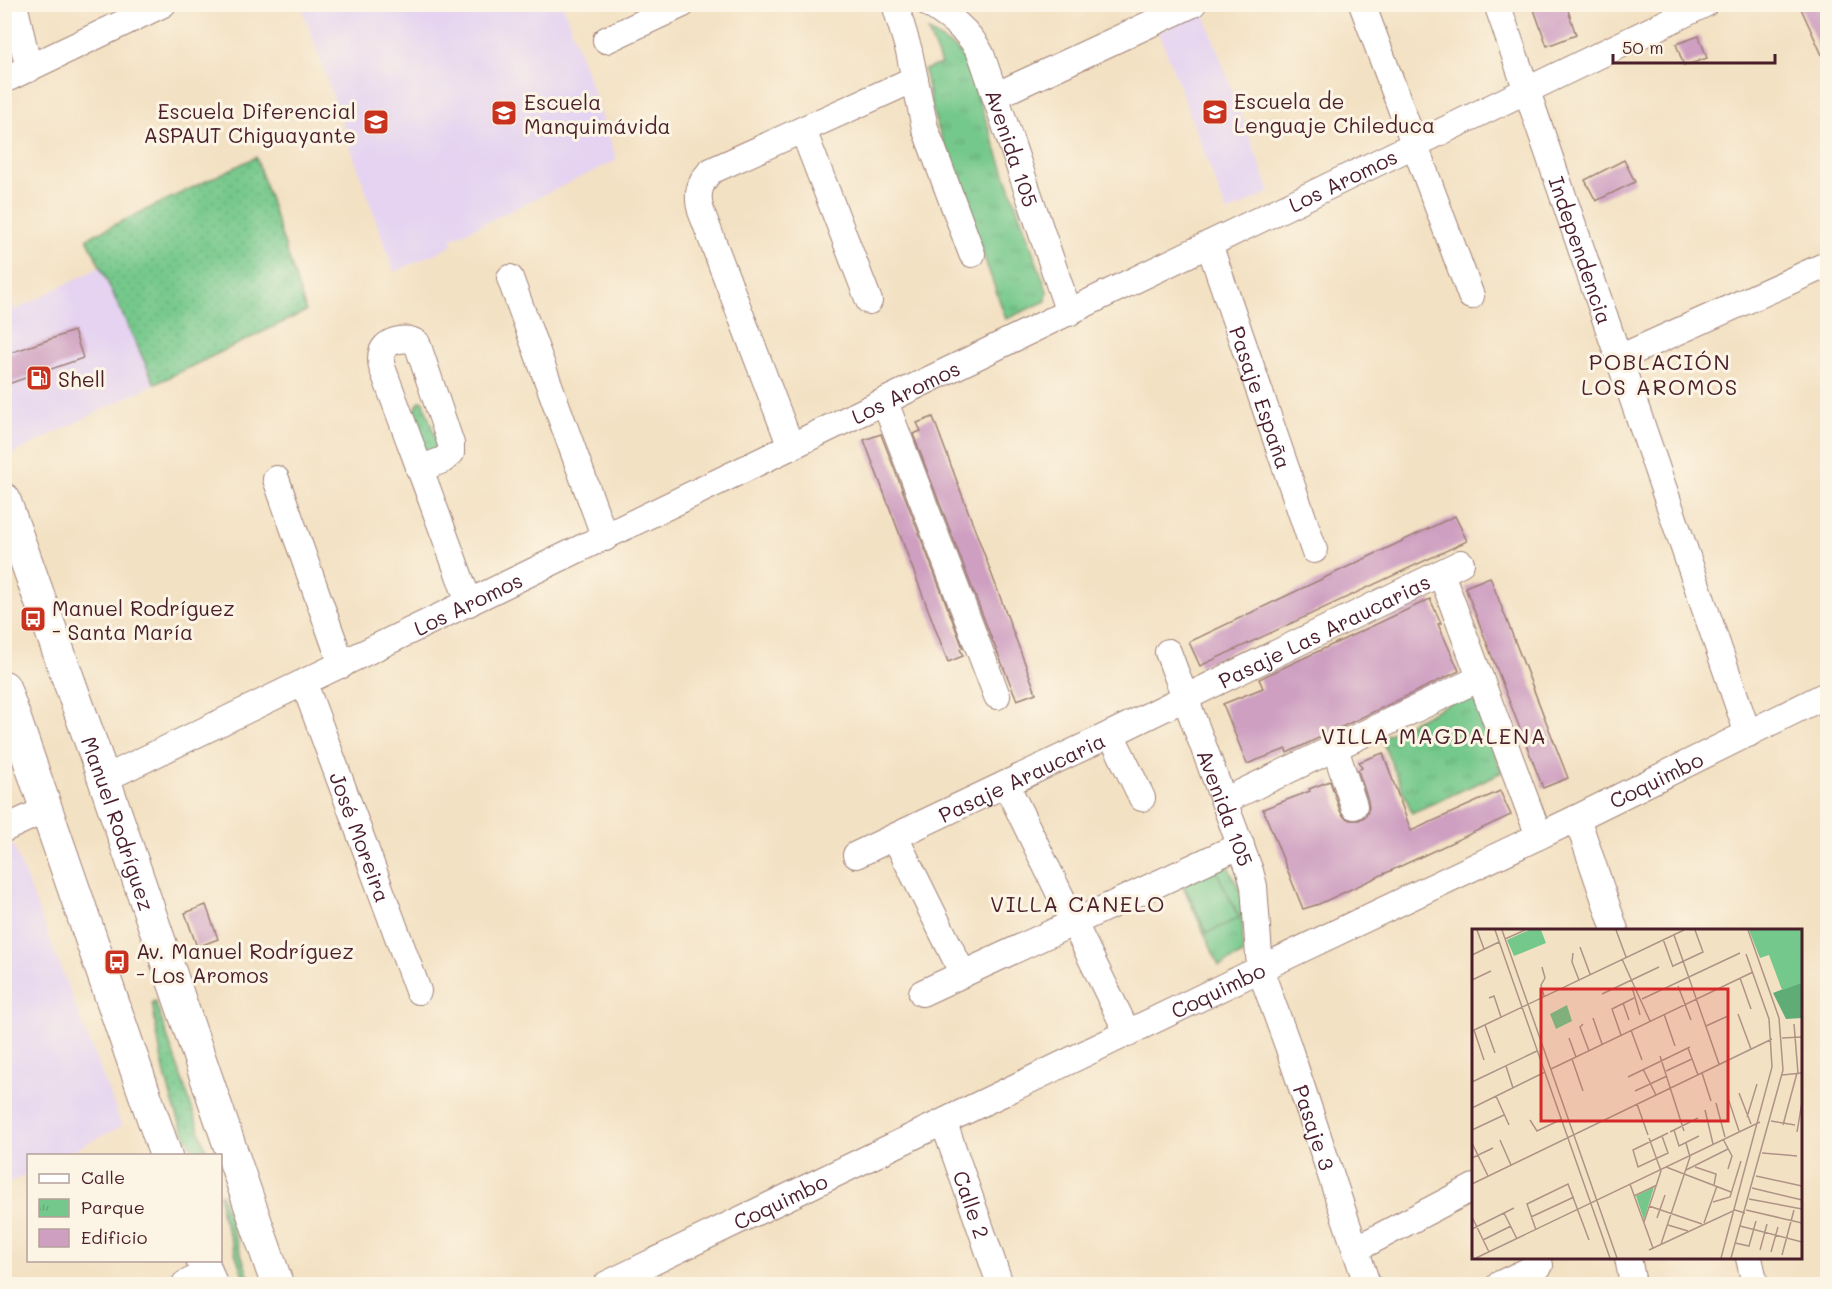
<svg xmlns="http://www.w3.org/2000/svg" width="1832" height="1289" font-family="Mali,sans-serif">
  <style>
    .built { fill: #e5d3f1 }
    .grass { fill: url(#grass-dots); stroke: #5f745b; stroke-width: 1.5 }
    .park { fill: url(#park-tufts); stroke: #5f745b; stroke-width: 1.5 }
    .pitch { fill: #74c88b; stroke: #5f745b; stroke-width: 1.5 }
    .building { fill: #ce9fc1 }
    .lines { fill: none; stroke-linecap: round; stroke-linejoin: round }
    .minor-casing { stroke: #9e8077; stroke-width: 28 }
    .major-casing { stroke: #9e8077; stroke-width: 34 }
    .minor { stroke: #fff; stroke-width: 26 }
    .major { stroke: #fff; stroke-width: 32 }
    .labels { text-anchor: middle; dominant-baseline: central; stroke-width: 6; stroke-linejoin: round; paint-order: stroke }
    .poi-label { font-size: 21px; fill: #4a1f2b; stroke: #fcf5e5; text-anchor: start }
    .street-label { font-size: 21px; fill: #4a1f2b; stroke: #fcf5e5 }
    .neighbourhood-label { font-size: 22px; letter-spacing: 1.5px; fill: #4a1f2b; stroke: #fcf5e5 }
    .inset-road { fill: none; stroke: #af9386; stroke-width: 1.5 }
    .view { fill: #d62828; fill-opacity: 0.15; stroke: #d62828; stroke-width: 3 }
    .inset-edge { fill: none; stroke: #4a1f2b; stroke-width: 3 }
  </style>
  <defs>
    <pattern id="grass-dots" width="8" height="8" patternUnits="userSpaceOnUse" patternTransform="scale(1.5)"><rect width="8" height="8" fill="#74c88b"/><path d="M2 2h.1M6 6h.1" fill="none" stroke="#66ab78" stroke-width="1.8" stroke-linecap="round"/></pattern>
    <pattern id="park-tufts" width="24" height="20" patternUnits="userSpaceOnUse" patternTransform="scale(1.5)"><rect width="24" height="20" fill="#74c88b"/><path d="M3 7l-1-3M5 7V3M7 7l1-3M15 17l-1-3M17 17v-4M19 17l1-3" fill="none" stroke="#66ab78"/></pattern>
  </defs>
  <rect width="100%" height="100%" fill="#fcf5e5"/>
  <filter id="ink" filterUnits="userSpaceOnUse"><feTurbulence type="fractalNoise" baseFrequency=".0167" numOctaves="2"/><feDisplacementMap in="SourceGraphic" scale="12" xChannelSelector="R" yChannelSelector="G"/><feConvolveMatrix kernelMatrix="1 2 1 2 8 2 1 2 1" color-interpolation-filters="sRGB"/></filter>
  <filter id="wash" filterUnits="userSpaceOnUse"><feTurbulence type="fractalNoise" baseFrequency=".008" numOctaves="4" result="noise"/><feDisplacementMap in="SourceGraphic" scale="24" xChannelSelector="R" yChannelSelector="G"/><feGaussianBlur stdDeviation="1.35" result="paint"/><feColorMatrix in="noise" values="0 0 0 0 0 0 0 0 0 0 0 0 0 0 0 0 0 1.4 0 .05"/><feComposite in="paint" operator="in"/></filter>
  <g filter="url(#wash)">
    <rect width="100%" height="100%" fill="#f3e1c3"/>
    <path class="built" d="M 301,5 L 563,5 L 617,160 L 451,239 L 453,245 L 394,272 Z
      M 1203,11 L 1270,192 L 1227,213 L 1159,32 Z
      M 100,267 L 155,384 L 10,455 L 4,437 L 4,287 L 15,310 Z
      M 12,842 L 122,1126 L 64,1155 L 28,1156 L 28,1173 L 5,1185 L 4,846 Z"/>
    <path class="grass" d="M 256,157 L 306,311 L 155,384 L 87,238 Z
      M 420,401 L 423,401 L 440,451 L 427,455 C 420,437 407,417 420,401 Z
      M 155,1001 L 208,1155 L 196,1155 C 168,1108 160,1055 152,1002 Z
      M 220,1194 L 221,1194 L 251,1284 L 246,1284 L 221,1212 Z"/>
    <path class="park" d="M 928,31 L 956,49 L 963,56 L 1047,291 L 1046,301 L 1006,319 L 934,116 L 924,70 L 941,64 Z
      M 1472,692 L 1502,772 L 1412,813 L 1381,738 Z
      M 1226,862 L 1242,895 L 1243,954 L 1219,966 L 1182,884 Z"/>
    <path class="pitch" d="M 1215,868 L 1239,918 L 1207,933 L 1183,883 Z"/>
    <g id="blocks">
      <path class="building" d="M 1532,4 L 1566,4 L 1576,35 L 1547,46 Z
        M 1799,4 L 1827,4 L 1827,66 Z
        M 1699,36 L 1707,58 L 1684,66 L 1676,44 Z
        M 1624,160 L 1635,182 L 1596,201 L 1585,180 Z
        M 74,331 L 83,358 L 8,384 L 4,373 L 4,355 Z
        M 933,417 L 1036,693 L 1017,700 L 991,637 L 913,434 L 921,431 L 917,423 Z
        M 881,434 L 963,648 L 960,649 L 963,656 L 948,662 L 864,440 Z
        M 1455,516 L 1467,541 L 1200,666 L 1189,642 Z
        M 1490,577 L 1568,778 L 1543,788 L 1465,587 Z
        M 1430,599 L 1441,623 L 1438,624 L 1459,671 L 1304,745 L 1287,753 L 1286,749 L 1247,764 L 1223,704 L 1263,688 L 1259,679 Z
        M 1383,753 L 1411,831 L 1500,791 L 1511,815 L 1319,904 L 1303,909 L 1263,809 L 1310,791 L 1309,789 L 1330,781 L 1340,811 L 1344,817 L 1350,820 L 1359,820 L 1366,816 L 1369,808 L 1368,801 L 1358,770 L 1362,768 L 1359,762 Z
        M 206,905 L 218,939 L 197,947 L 185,913 Z"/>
    </g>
  </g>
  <g filter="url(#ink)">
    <use href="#blocks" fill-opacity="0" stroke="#9e8077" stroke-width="1.5"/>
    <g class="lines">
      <g class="minor-casing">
        <g id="minor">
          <path d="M 14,4 L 29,69"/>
          <path d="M 895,4 L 909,51 L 925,128 L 972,254"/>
          <path id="s1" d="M 929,4 C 951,18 969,31 981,54 L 1069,313"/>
          <path d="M 1362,4 L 1471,296"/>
          <path id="s2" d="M 1497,4 L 1748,734"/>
          <path d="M 606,40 L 683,4"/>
          <path d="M 4,80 L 163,4"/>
          <path d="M 995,96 L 1193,4"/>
          <path d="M 803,130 L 869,301"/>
          <path id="s3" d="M 1209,244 L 1314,550"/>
          <path d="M 510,278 L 605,538"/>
          <path d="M 1619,358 L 1828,264"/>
          <path d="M 885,402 L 997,696"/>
          <path d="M 791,447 L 701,211 C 696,195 699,183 711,171 L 908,82 L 915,80"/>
          <path d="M 419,469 L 443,460 L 451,453 L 451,444 L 417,343 C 406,336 387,340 382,352 C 380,357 381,362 382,367 C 411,446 441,524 469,603"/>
          <path d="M 276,479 L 342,665"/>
          <path d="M 1441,573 L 1539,836"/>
          <path id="s4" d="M 1168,652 L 1250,871 L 1254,886 L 1260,969 L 1288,1046 L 1367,1284"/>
          <path id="s5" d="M 304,683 L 418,991"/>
          <path d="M 1111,734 L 1142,798"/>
          <path d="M 1335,748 L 1354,806"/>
          <path id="s6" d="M 104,779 L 1705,4"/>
          <path d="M 1006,784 L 1128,1034"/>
          <path d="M 1224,801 L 1480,678"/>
          <path d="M 1577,818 L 1615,930"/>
          <path d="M 4,829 L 47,809"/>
          <path d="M 895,837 L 963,974"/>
          <path id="s7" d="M 856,855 L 1111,734 L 1461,563"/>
          <path d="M 922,993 L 1241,845"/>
          <path id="s8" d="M 944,1123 L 1000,1284"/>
          <path d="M 1356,1249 L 1474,1187"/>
          <path d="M 1628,1258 L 1633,1284"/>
          <path d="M 1749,1258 L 1755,1284"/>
          <path d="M 185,1284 L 207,1273"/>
          <path id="s9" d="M 607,1284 L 1260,969 L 1577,818 L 1828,694"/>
          <path d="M 1500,1284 L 1540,1265"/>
        </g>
      </g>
      <g class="major-casing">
        <g id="major">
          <path id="s10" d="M 4,499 L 104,779 L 277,1284"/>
          <path d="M 4,687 L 166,1156"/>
          <path d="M 202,1260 L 211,1284"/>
        </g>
      </g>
      <use href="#minor" class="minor"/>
      <use href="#major" class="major"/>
    </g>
  </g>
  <defs>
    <g id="school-square" transform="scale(1.35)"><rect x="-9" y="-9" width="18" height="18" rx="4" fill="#c8321e" stroke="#fcf5e5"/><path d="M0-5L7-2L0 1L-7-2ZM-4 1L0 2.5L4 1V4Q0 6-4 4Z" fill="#fff"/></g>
    <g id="fuel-square" transform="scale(1.35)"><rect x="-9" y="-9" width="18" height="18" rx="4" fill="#c8321e" stroke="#fcf5e5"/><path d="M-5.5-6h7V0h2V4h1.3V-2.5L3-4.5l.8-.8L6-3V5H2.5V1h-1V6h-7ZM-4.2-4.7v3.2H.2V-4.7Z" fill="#fff"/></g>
    <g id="bus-square" transform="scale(1.35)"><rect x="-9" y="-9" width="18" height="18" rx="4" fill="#c8321e" stroke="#fcf5e5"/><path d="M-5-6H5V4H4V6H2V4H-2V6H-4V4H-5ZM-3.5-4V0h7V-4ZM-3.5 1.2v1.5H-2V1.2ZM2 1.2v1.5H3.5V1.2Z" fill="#fff"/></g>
  </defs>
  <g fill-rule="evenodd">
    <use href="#school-square" x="1215" y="112"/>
    <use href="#school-square" x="504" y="113"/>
    <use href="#school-square" x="376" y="122"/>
    <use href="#fuel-square" x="39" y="378"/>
    <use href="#bus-square" x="33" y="619"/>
    <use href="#bus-square" x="117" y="962"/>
  </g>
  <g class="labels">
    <g class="poi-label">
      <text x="1234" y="100">Escuela de<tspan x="1234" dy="24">Lenguaje Chileduca</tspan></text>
      <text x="524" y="101">Escuela<tspan x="524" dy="24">Manquimávida</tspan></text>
      <text x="356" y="110" text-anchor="end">Escuela Diferencial<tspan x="356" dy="24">ASPAUT Chiguayante</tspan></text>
      <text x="58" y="378">Shell</text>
      <text x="52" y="607">Manuel Rodríguez<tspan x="52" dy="24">- Santa María</tspan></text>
      <text x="136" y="950">Av. Manuel Rodríguez<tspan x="136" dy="24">- Los Aromos</tspan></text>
    </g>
    <g class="street-label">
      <text stroke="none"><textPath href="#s1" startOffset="172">Avenida 105</textPath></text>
      <text stroke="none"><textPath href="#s6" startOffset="1376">Los Aromos</textPath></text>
      <text stroke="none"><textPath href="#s2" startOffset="260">Independencia</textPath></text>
      <text stroke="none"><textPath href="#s6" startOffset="890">Los Aromos</textPath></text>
      <text stroke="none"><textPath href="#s3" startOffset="162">Pasaje España</textPath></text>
      <text stroke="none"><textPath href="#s6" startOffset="404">Los Aromos</textPath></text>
      <text stroke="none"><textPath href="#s7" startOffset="519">Pasaje Las Araucarias</textPath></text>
      <text stroke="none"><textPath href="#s7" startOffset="183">Pasaje Araucaria</textPath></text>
      <text stroke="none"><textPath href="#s9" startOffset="1164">Coquimbo</textPath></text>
      <text stroke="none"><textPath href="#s4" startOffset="166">Avenida 105</textPath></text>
      <text stroke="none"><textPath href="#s10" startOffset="344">Manuel Rodríguez</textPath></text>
      <text stroke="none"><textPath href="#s5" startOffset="164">José Moreira</textPath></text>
      <text stroke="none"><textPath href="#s9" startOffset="678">Coquimbo</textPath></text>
      <text stroke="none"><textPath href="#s4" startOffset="500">Pasaje 3</textPath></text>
      <text stroke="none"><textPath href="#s9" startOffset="192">Coquimbo</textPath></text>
      <text stroke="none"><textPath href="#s8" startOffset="86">Calle 2</textPath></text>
    </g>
    <g class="neighbourhood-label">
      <text x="1660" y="361">POBLACIÓN<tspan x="1660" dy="25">LOS AROMOS</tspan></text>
      <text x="1434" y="735">VILLA MAGDALENA</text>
      <text x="1078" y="903">VILLA CANELO</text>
    </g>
  </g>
  <g transform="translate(1472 929)">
    <rect width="330" height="330" fill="#f3e1c3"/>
    <path d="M 95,76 L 100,92 L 84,100 L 78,85 Z" fill="#74c88b"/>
    <path d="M 330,53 L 330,89 L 314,90 L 301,64 Z" fill="#5fac77"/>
    <path d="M 182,258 L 172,291 L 164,267 Z" fill="#74c88b"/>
    <path d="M 57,1 L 69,1 L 74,14 L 42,27 L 35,11 ZM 277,1 L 330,1 L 330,54 L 310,61 L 297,26 L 288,29 Z" fill="#74c88b"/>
    <path class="inset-road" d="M 5,1 L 12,20M 23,1 L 138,329M 30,1 L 145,329M 144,1 L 154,28M 202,6 L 247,135M 33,10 L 53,1M 191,10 L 201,38M 108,18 L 118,45M 101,24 L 100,33 L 107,51M 0,26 L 27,13M 150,30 L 178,92M 201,37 L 231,23 L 223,1M 70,38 L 73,49 L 69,56 L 72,67M 268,49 L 279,80M 0,51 L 19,42M 206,57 L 219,91M 160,58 L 168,86M 130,65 L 187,38M 17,69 L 22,67 L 29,88M 170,70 L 268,24M 151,74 L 157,91M 192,85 L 203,117M 266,85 L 279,120M 121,89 L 130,115M 111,95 L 108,98 L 117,122M 322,95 L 326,144M 13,96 L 23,124M 234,97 L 256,87M 2,101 L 12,131M 159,101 L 170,131M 0,102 L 212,1M 149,106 L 140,80 L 162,69M 97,109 L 104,128M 310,109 L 330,108M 216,119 L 226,146M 188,127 L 212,202M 100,130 L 111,162M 34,137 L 41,159M 79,140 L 281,43M 171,140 L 184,166M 194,142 L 220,130M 230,144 L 239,172M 310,146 L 330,144M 156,148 L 218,118M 0,153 L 65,122M 163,162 L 195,147M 267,164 L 279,195M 24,167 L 37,196M 256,169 L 267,202M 244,174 L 253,208M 165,175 L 176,206M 0,179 L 73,143M 233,181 L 241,215M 275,188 L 285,155M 58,191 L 65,202 L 90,190M 299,192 L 323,196M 311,196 L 325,144M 0,201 L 32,186M 202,201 L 207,217 L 227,207M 198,203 L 226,189M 325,203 L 330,173M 190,207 L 196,224 L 166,238 L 161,221 L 196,204M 251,210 L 260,227 L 256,240M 28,211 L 39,236M 0,214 L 16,247M 290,224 L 325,227M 0,229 L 21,219M 194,238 L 259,263M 223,238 L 244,245 L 242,256M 214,241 L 256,220M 284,247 L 330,257M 0,255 L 300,110M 158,255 L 181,319M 280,259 L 330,271M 162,267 L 185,256M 277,270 L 330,280M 241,273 L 258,268 L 269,232M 177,277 L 230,295M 274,281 L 330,294M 32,284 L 45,310M 0,288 L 17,323M 59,288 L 102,268M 185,289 L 193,266M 172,293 L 189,242 L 177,209M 232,294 L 245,257M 196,296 L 216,302M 268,297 L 330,313M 0,300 L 42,279M 64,301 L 55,275 L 96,255 L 117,311M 11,311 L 39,297M 263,314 L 277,317 L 284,292M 189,315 L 218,228 L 214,214M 177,321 L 263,281 L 273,284M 288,321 L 295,295M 299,323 L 306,298M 310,326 L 322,281M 4,329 L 288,193M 249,329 L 300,138 L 297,90 L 274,25M 259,329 L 311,141 L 307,89 L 276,1"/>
    <path class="view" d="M 69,60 L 256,60 L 256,192 L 69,192 Z"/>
    <rect width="330" height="330" class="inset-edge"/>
  </g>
  <rect width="1832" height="1289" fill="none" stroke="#fcf5e5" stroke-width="24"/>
  <rect x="27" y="1154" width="195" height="108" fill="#fcf5e5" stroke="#b59f9b" stroke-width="1.5"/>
  <rect x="39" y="1174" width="30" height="9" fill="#ffffff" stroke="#b59f9b" stroke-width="1.5"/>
  <text x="81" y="1184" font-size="18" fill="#4a1f2b">Calle</text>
  <rect x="39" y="1199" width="30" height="18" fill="url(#park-tufts)" stroke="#b59f9b" stroke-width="1.5"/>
  <text x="81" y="1214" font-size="18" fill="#4a1f2b">Parque</text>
  <rect x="39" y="1229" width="30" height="18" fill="#ce9fc1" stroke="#b59f9b" stroke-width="1.5"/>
  <text x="81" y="1244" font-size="18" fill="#4a1f2b">Edificio</text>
  <path d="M1613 54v9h162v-9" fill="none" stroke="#4a1f2b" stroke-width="3"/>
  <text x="1622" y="54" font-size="18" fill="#4a1f2b" stroke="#fcf5e5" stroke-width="4.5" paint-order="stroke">50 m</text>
</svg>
